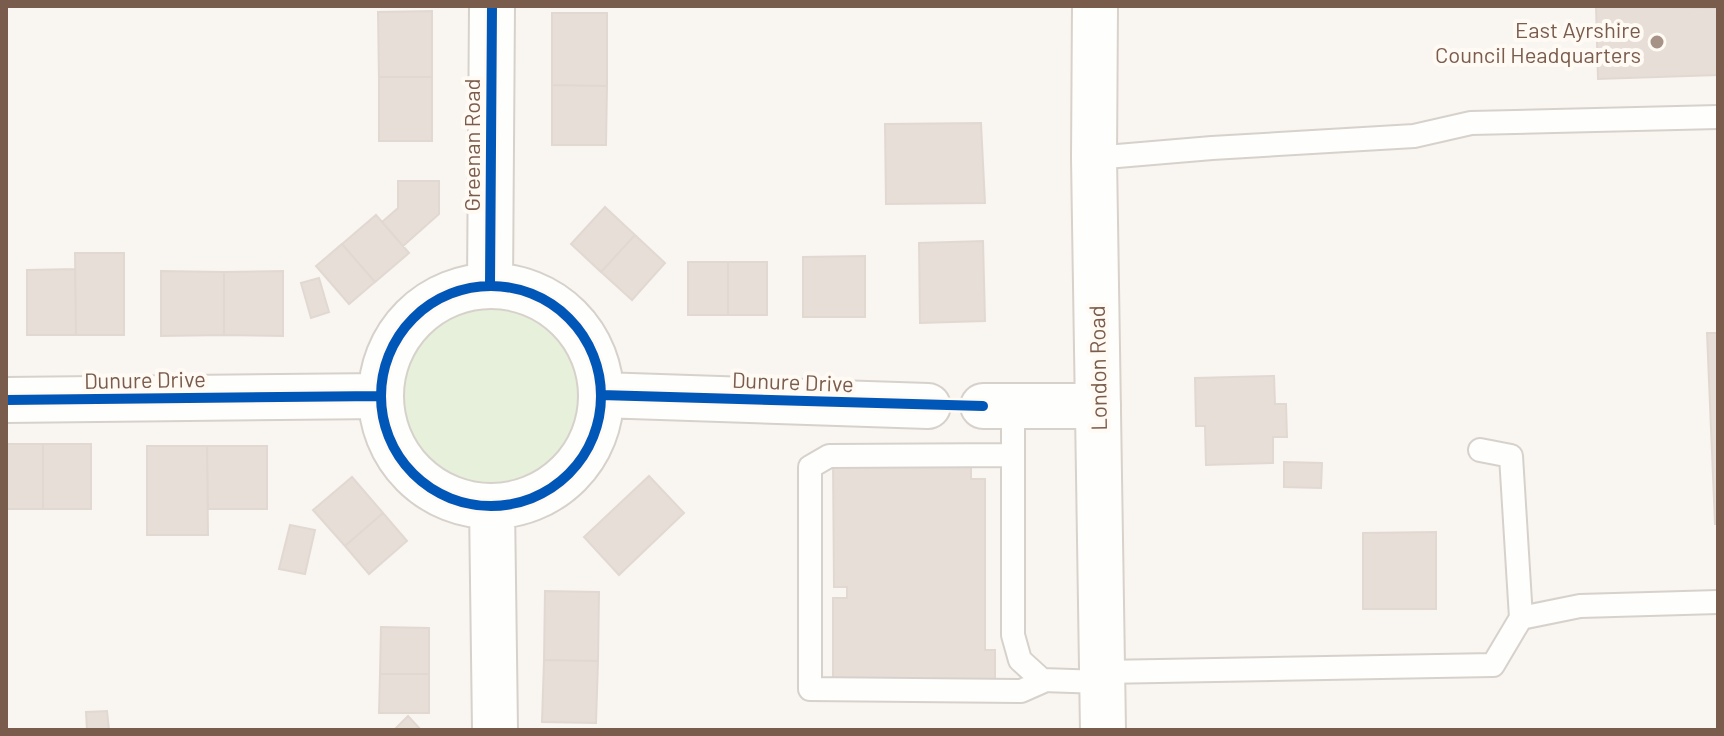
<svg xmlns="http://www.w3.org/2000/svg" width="1724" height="736" font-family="Barlow,sans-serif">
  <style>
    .green { fill: #e7f0db }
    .building { fill: #e6ded7; stroke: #e2d8d2; stroke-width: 2 }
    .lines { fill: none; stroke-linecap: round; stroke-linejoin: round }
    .lane-casing { stroke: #d7d1cb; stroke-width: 26 }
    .street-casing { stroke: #d7d1cb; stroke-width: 48 }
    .secondary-casing { stroke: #d9d2cb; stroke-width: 48 }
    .lane { stroke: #fefefd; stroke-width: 22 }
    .street { stroke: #fefefd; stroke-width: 44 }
    .secondary { stroke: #fefefd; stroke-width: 44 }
    .cycleway-casing { stroke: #fffaf3; stroke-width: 15 }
    .cycleway { stroke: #0057b8; stroke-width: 10 }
    .poi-dot { fill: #a69286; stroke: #fffaf3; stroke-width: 3 }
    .labels { text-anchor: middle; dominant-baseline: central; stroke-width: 8; stroke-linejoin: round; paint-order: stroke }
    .poi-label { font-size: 22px; fill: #7a5c4d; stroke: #fffaf3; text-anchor: end }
    .street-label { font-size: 22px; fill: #7a5c4d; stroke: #fffaf3 }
  </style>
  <rect width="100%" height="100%" fill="#f9f5f0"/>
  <path class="green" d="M397 396a94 94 0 1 1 188 0a94 94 0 1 1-188 0Z"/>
  <path class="building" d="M 1596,6 L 1718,8 L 1718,75 L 1598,79 Z
    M 432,11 L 432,77 L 379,77 L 378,12 Z
    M 552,13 L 607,13 L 607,86 L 552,85 Z
    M 379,77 L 432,77 L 432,141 L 379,141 Z
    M 552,85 L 607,86 L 606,145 L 552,145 Z
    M 981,123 L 985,203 L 886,204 L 885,124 Z
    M 398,181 L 439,181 L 439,214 L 403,246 L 382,222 L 398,208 Z
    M 605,207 L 635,235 L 601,272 L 571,244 Z
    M 376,215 L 409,253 L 375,282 L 342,244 Z
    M 635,235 L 665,263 L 632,300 L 601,272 Z
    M 983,241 L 985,321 L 920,323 L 919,243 Z
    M 342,244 L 375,282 L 349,304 L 316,266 Z
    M 75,253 L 124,253 L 124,335 L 76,335 Z
    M 865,256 L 865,317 L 803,317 L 803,257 Z
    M 688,262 L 728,262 L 728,315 L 688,315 Z
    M 728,262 L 767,262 L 767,315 L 728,315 Z
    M 75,269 L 76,335 L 27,335 L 27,270 Z
    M 161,271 L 224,272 L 224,335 L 161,336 Z
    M 283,271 L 283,336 L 224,335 L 224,272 Z
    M 319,278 L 329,312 L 311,318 L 301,283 Z
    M 1707,333 L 1718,333 L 1718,524 L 1715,524 Z
    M 1274,376 L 1275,404 L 1286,404 L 1287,437 L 1273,437 L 1273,463 L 1206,465 L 1205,426 L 1196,426 L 1195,378 Z
    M 6,444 L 43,444 L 43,509 L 6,509 Z
    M 43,444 L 91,444 L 91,509 L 43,509 Z
    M 147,446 L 207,446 L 208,535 L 147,535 Z
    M 207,446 L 267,446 L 267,509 L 208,509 Z
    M 833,462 L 971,462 L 971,479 L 985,479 L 985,650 L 995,650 L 995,680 L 833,679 L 833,598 L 847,598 L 847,587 L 834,587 Z
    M 1284,462 L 1322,463 L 1321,488 L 1284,487 Z
    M 649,476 L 684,513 L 619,575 L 584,537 Z
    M 352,477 L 383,513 L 345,546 L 313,510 Z
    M 383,513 L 407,541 L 369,574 L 345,546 Z
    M 290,525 L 315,530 L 305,574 L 279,569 Z
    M 1436,532 L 1436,609 L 1363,609 L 1363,533 Z
    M 545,591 L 599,592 L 598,661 L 544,660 Z
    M 381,627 L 429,628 L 429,674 L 380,674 Z
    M 544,660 L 598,661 L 596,723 L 542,722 Z
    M 380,674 L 429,674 L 429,713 L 379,713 Z
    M 107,711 L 109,730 L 87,730 L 86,712 Z
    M 408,716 L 421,730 L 394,730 Z"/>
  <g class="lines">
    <g class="lane-casing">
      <path id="lane" d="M 1094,158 L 1212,148 L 1414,136 L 1471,123 L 1718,117
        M 1013,406 L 1013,635 L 1020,660 L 1042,680 L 1102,682
        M 1480,450 L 1511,456 L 1521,618
        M 1013,455 L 829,456 L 810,467 L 810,689 L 1021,691 L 1046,680
        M 1102,672 L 1493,665 L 1521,618 L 1580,606 L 1718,602"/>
    </g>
    <g class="street-casing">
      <path id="street" d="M 490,285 L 492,6
        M381 396a110 110 0 1 1 220 0a110 110 0 1 1-220 0Z
        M 601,395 L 928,406
        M 6,400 L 381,396
        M 983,406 L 1098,406
        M 492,506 L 495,730"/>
    </g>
    <g class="secondary-casing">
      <path id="secondary" d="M 1095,6 L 1094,158 L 1103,730"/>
    </g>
    <use href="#lane" class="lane"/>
    <use href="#street" class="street"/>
    <use href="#secondary" class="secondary"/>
    <g class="cycleway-casing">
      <path id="cycleway" d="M 490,285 L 492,6
        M381 396a110 110 0 1 1 220 0a110 110 0 1 1-220 0Z
        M 601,395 L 983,406
        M 6,400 L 381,396"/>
    </g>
    <use href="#cycleway" class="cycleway"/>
  </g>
  <circle class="poi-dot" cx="1657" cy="42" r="8"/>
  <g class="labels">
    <g class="poi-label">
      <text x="1641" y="29">East Ayrshire<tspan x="1641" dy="25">Council Headquarters</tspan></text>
    </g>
    <g class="street-label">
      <text transform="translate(471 145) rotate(-90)">Greenan Road</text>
      <text transform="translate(1097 368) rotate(-91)">London Road</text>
      <text transform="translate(145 379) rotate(-1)">Dunure Drive</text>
      <text transform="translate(793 381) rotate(2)">Dunure Drive</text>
    </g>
  </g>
  <rect width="1724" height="736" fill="none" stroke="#7a5c4d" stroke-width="16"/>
</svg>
